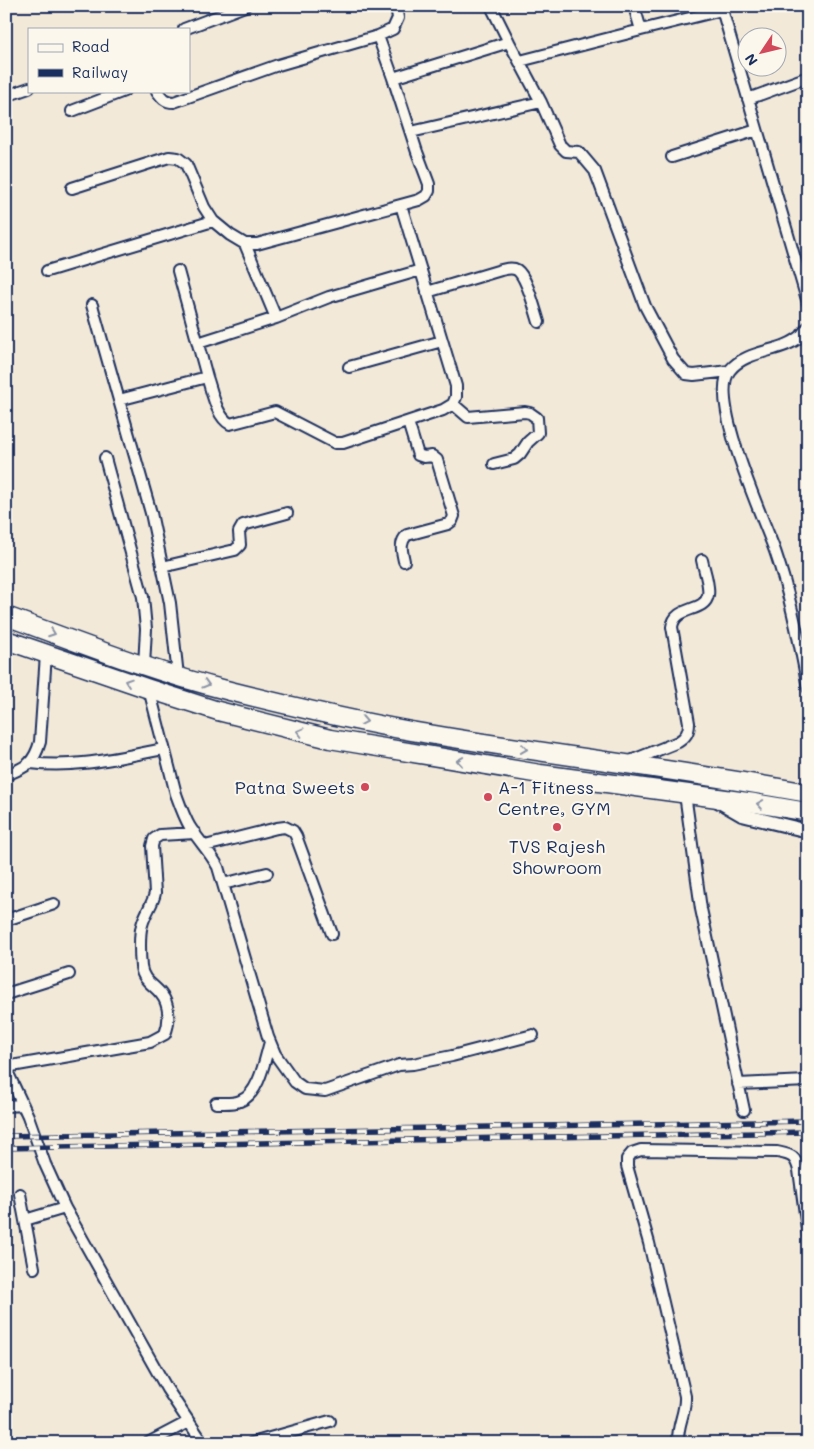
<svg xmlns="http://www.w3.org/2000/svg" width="814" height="1449" font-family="Mali,sans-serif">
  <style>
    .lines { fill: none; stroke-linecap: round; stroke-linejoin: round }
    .minor-casing { stroke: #1b2f5e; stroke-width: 14 }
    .tertiary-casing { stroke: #1b2f5e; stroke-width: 16 }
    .trunk-casing { stroke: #1b2f5e; stroke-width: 21 }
    .minor { stroke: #fbf7ec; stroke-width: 10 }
    .tertiary { stroke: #fbf7ec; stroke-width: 12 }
    .trunk { stroke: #fbf7ec; stroke-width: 18 }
    .rail-casing { stroke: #1b2f5e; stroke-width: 5.5 }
    .rail { stroke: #fbf7ec; stroke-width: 4; stroke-dasharray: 11; stroke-linecap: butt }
    .oneway { stroke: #8b93a5 }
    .poi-dot { fill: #d1495b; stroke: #fbf7ec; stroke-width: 2 }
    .labels { text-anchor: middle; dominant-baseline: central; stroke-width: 4; stroke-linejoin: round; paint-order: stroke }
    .poi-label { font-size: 18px; fill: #1b2f5e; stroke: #fbf7ec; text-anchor: end }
  </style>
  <rect width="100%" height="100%" fill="#f3e9d8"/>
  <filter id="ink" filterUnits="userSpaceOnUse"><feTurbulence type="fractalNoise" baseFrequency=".02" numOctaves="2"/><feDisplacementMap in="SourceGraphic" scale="10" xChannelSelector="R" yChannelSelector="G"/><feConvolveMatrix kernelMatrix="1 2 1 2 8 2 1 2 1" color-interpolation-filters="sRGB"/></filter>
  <g filter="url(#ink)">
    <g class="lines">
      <g class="minor-casing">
        <path id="minor" d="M 491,6 L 509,42
          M 634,6 L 641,30 L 722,10
          M 721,6 L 808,303
          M 184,29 L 245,6
          M 378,36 L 393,29 L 398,18 L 396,6
          M 520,61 L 641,30
          M 157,91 C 162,98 165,102 174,102 L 278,65 L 378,36 L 393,78
          M 6,96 L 29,88
          M 748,99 L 808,77
          M 72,111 L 124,91
          M 411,132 L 541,102
          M 672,157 L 757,130
          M 72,188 L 169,157 L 178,158 L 186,164 L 204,207 L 213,221 L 230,235 L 245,244 L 257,244 L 419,200 L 426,196 L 429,191 L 429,184 L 417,152 L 393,78 L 509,42 L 541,102 L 560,145 L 566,151 L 579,152 L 595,171 L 645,306 L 673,359 L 686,374 L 694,375 L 729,371
          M 245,244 L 276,318
          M 47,271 L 213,221
          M 427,292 L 501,270 C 506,269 512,267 517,270 C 527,277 535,310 539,322
          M 92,305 L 151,513 L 170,603 L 178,676
          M 808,327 C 806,330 803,333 801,336 C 782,353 747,349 730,370 C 707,399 765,521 776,554 C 791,598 800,643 808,688
          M 198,343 L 276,318 L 329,297 L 421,270
          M 349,367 L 442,341
          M 207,377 C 212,391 216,416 230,424 L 275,412 L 335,443 L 343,443 L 443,410 L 453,404 L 456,397 L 456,386 L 401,205
          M 119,400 L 207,377 L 178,271
          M 453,404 L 468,417 L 525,412 L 530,413 L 537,418 L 538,433 L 528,442 L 520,454 L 514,459 L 494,464
          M 105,458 L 143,597 L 146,629 L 144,666
          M 404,561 C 402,551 399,543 407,535 L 448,524 L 452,521 L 454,516 L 437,460 L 432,456 L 424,457 L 418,455 L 408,422
          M 162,567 L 235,550 L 240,545 L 239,532 L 243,525 L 287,513
          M 149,689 L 176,794 C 180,805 184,817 190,827 C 199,841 210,852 218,867 L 268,1037 L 275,1054 L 295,1082 L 305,1089 L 325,1091 L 399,1065 L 413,1064 L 452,1056 L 533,1035
          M 628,762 L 678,742 C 686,737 689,732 689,723 L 672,627 C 675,605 705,613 708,595 C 710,585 704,570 702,560
          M 31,763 C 76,769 120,757 164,749
          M 6,775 C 27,767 34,763 40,742 L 46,654
          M 685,794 L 701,909 L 744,1110
          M 205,846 L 277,828 L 285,827 L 293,831 L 296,836 L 332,934
          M 223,884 L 267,873
          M 6,920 L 54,904
          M 6,994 L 69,974
          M 6,1067 L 150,1042 L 165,1034 C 170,1022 170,1005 161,994 C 153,984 143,981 141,967 C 140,957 139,934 142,925 C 145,913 153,904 155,893 L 152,846 L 154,839 L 160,835 L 195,833
          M 6,1069 L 28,1116 L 45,1164 L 65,1208 L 167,1389 L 203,1443
          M 738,1084 L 808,1081
          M 216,1103 C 224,1103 233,1104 240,1101 C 259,1095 265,1059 270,1042
          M 6,1106 L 23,1105
          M 20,1194 L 34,1268
          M 25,1220 L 65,1208
          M 148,1443 L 188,1422
          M 252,1443 L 330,1421
          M 678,1443 C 677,1423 686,1414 685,1396 L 649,1243 L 627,1166 L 627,1159 L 632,1153 L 641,1150 L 777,1152 C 791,1155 795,1155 799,1170 L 808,1236"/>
      </g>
      <g class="tertiary-casing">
        <path id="tertiary" d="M 716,800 L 742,815 L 808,831"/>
      </g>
      <g class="trunk-casing">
        <path id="trunk" d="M 6,616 C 80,643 153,672 230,691 C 290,706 350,720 411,731 C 543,754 676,769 808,793
          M 6,640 L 149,689 L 218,711 L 330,739 L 540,774 L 755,803 L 808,812"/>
      </g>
      <use href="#minor" class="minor"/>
      <use href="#tertiary" class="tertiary"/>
      <use href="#trunk" class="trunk"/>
      <g class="rail-casing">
        <path id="rail" d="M 6,1136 L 808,1121
          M 6,1148 L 808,1132"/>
      </g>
      <use href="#rail" class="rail"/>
    </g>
    <defs><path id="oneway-chevron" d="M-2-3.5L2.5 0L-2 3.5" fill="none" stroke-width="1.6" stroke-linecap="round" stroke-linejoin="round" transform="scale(1.25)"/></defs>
    <g class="oneway">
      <use href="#oneway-chevron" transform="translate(52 633) rotate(20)"/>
      <use href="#oneway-chevron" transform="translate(128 682) rotate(-161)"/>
      <use href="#oneway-chevron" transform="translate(206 684) rotate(16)"/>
      <use href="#oneway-chevron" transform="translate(364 721) rotate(11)"/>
      <use href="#oneway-chevron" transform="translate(300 732) rotate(-166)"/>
      <use href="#oneway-chevron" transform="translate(524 749) rotate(8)"/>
      <use href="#oneway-chevron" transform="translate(460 761) rotate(-171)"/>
      <use href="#oneway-chevron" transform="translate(760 804) rotate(-171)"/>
    </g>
  </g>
  <g class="poi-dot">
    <circle cx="365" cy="787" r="5"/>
    <circle cx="488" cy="797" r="5"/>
    <circle cx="557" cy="827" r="5"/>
  </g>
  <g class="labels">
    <g class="poi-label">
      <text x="355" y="787">Patna Sweets</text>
      <text x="498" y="787" text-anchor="start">A-1 Fitness<tspan x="498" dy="21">Centre, GYM</tspan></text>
      <text x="557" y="846" text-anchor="middle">TVS Rajesh<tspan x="557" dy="21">Showroom</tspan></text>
    </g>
  </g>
  <rect width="814" height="1449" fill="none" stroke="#fbf7ec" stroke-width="25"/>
  <rect x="12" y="12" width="789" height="1424" fill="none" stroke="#1b2f5e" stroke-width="2" filter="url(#ink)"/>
  <rect x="28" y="28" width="162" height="65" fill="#fbf7ec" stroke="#a1a7b3"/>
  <rect x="38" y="44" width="25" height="8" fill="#fbf7ec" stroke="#a1a7b3"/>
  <text x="72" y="52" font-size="15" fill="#1b2f5e">Road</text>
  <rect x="38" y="69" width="25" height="8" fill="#1b2f5e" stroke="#a1a7b3"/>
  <text x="72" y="78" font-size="15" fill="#1b2f5e">Railway</text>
  <g transform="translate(762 52) rotate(235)"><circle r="24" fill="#fbf7ec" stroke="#a1a7b3"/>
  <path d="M0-4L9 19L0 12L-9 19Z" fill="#d1495b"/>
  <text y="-8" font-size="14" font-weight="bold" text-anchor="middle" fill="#1b2f5e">N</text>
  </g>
</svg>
